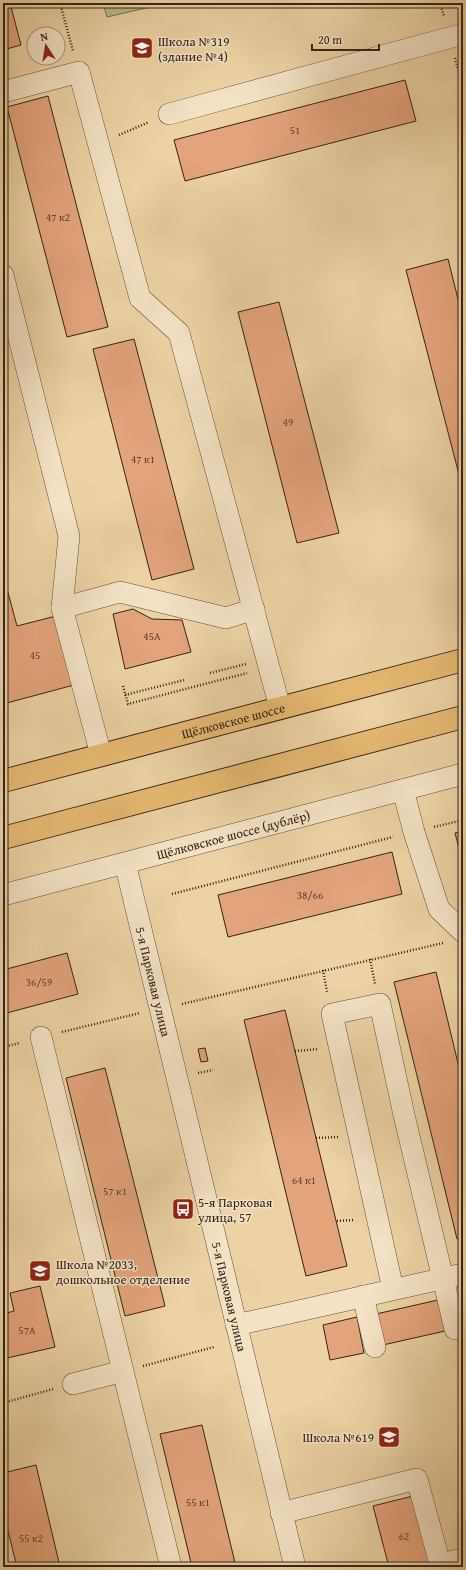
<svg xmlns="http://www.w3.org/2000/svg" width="466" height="1570" font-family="'Gentium Book Plus',serif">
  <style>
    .green { fill: #b6bc87; stroke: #756f51 }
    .building { fill: #e4a47b; stroke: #34221b }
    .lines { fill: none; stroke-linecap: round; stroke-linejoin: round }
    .minor-casing { stroke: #624e3d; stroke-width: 22 }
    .major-casing { stroke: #34221b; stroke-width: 24 }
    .path { stroke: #34221b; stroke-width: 2.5; stroke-dasharray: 1 2; stroke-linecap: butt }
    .minor { stroke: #f3e2c4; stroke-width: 21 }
    .major { stroke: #e6b972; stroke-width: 22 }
    .labels { text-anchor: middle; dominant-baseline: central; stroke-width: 3; stroke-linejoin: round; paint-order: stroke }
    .number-label { font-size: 11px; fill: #604233 }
    .poi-label { font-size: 13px; fill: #34221b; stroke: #f3e2c4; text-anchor: start }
    .street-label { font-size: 13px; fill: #34221b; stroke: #f3e2c4 }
  </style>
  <rect width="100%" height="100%" fill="#ecd2a4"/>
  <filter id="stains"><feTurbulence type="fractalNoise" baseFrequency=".005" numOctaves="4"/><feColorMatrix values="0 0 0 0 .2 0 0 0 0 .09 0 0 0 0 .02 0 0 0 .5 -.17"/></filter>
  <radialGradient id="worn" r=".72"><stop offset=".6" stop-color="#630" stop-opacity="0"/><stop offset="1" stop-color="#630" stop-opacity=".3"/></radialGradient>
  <path class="green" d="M 103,3 L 168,3 L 107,17 Z"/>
  <path class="building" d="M 3,3 L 10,3 L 21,45 L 3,50 Z
    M 405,80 L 416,121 L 185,181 L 174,140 Z
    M 48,96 L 108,327 L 67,337 L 7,107 Z
    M 448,259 L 463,319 L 463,490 L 406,270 Z
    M 279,302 L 339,533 L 297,543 L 238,312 Z
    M 134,339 L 194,569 L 152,580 L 93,349 Z
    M 3,574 L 17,626 L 56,616 L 74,685 L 3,704 Z
    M 133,609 L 152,619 L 182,620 L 191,652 L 125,669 L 113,614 Z
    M 463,831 L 463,864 L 455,833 Z
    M 392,852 L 402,894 L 228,937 L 218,895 Z
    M 67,953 L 78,994 L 3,1014 L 3,970 Z
    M 436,972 L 463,1084 L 463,1237 L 457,1239 L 394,982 Z
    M 285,1010 L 347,1266 L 306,1276 L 244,1020 Z
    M 205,1048 L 208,1061 L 201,1062 L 198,1049 Z
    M 105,1068 L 165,1306 L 125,1316 L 66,1078 Z
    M 40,1286 L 55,1347 L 3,1359 L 3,1314 L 14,1311 L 10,1293 Z
    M 463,1293 L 463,1325 L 456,1295 Z
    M 438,1300 L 445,1331 L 383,1345 L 376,1314 Z
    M 357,1317 L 364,1353 L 330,1360 L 323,1325 Z
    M 202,1425 L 236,1567 L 192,1567 L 160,1434 Z
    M 36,1465 L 60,1567 L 17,1567 L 3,1511 L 3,1473 Z
    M 417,1495 L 435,1567 L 389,1567 L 373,1506 Z"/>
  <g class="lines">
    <g class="minor-casing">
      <g id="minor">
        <path d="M 3,92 L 79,72 L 140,298 L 179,333 L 280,708"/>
        <path d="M 169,114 L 463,34"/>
        <path d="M 3,275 L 69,536 L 62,608 L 101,755"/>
        <path d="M 62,608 L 120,592 L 226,618 L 254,609"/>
        <path d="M 403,790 L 414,832 L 439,909 L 463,932"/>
        <path id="s1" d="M 125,863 L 295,1567"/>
        <path id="s2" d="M 3,895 L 463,774"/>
        <path d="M 41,1037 L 171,1567"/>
        <path d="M 393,1289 L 332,1014 L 380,1004 L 404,1115 L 455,1329"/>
        <path d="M 363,1296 L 375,1347"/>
        <path d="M 236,1325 L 463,1274"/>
        <path d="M 73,1384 L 123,1371"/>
        <path d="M 281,1513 L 417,1479 L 440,1564 L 463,1559"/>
      </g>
    </g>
    <g class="major-casing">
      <g id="major">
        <path id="s3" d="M 3,781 L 463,660"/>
        <path d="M 3,838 L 463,717"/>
      </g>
    </g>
    <path class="path" d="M 60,3 L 73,51
      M 440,3 L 444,16
      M 455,58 L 463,86
      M 119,135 L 149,122
      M 210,673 L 246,664
      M 123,686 L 128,704 L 247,673
      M 125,695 L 184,680
      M 434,827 L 463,820
      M 172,894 L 393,837
      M 370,959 L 375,984
      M 323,970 L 327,992
      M 182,1004 L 443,943
      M 62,1032 L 140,1013
      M 3,1047 L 20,1043
      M 295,1051 L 319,1049
      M 198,1073 L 213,1070
      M 316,1138 L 338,1137
      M 337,1221 L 355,1220
      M 143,1366 L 214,1347
      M 3,1403 L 53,1389"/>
    <use href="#minor" class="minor"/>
    <use href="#major" class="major"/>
  </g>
  <defs>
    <g id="school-square" transform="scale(1.15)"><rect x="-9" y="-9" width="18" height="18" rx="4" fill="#8f2418" stroke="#f3e2c4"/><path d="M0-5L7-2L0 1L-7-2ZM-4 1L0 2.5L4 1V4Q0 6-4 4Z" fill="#fff"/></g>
    <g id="bus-square" transform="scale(1.15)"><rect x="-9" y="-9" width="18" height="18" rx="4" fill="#8f2418" stroke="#f3e2c4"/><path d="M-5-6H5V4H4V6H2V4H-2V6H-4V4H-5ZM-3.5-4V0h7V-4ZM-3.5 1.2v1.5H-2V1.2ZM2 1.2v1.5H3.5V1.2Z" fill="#fff"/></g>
  </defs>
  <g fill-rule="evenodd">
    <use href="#school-square" x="142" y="48"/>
    <use href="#bus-square" x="183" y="1209"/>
    <use href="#school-square" x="40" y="1271"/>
    <use href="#school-square" x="389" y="1437"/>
  </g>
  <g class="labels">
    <g class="number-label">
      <text x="295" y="130">51</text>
      <text x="58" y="217">47 к2</text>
      <text x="288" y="422">49</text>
      <text x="143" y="459">47 к1</text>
      <text x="152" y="636">45А</text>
      <text x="35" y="655">45</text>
      <text x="310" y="895">38/66</text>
      <text x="39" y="982">36/59</text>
      <text x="304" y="1180">64 к1</text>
      <text x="115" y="1191">57 к1</text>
      <text x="27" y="1330">57А</text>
      <text x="198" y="1502">55 к1</text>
      <text x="404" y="1536">62</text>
      <text x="31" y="1538">55 к2</text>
    </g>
    <g class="poi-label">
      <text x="158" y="41">Школа №319<tspan x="158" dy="15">(здание №4)</tspan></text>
      <text x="198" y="1202">5-я Парковая<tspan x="198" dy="15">улица, 57</tspan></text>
      <text x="56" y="1264">Школа №2033,<tspan x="56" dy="15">дошкольное отделение</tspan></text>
      <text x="374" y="1437" text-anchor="end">Школа №619</text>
    </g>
    <g class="street-label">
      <text stroke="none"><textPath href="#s3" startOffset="238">Щёлковское шоссе</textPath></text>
      <text stroke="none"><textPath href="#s2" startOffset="238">Щёлковское шоссе (дублёр)</textPath></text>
      <text stroke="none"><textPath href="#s1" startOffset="122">5-я Парковая улица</textPath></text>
      <text stroke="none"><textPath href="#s1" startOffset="446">5-я Парковая улица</textPath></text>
    </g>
  </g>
  <rect width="466" height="1570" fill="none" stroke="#ecd2a4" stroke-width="16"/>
  <rect x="4" y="4" width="458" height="1562" fill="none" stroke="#34221b" stroke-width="2"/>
  <rect x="8" y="8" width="450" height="1554" fill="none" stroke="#34221b"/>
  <g transform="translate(46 46) rotate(348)"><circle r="19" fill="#f3e2c4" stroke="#a79580"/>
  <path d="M0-3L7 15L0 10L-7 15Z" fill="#8f2418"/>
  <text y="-6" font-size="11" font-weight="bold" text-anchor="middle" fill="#34221b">N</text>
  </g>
  <path d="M312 44v6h67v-6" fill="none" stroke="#34221b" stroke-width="2"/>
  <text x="318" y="44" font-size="12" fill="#34221b" stroke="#f3e2c4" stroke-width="3" paint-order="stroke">20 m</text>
  <rect width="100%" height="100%" filter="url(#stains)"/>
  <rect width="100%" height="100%" fill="url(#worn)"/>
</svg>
